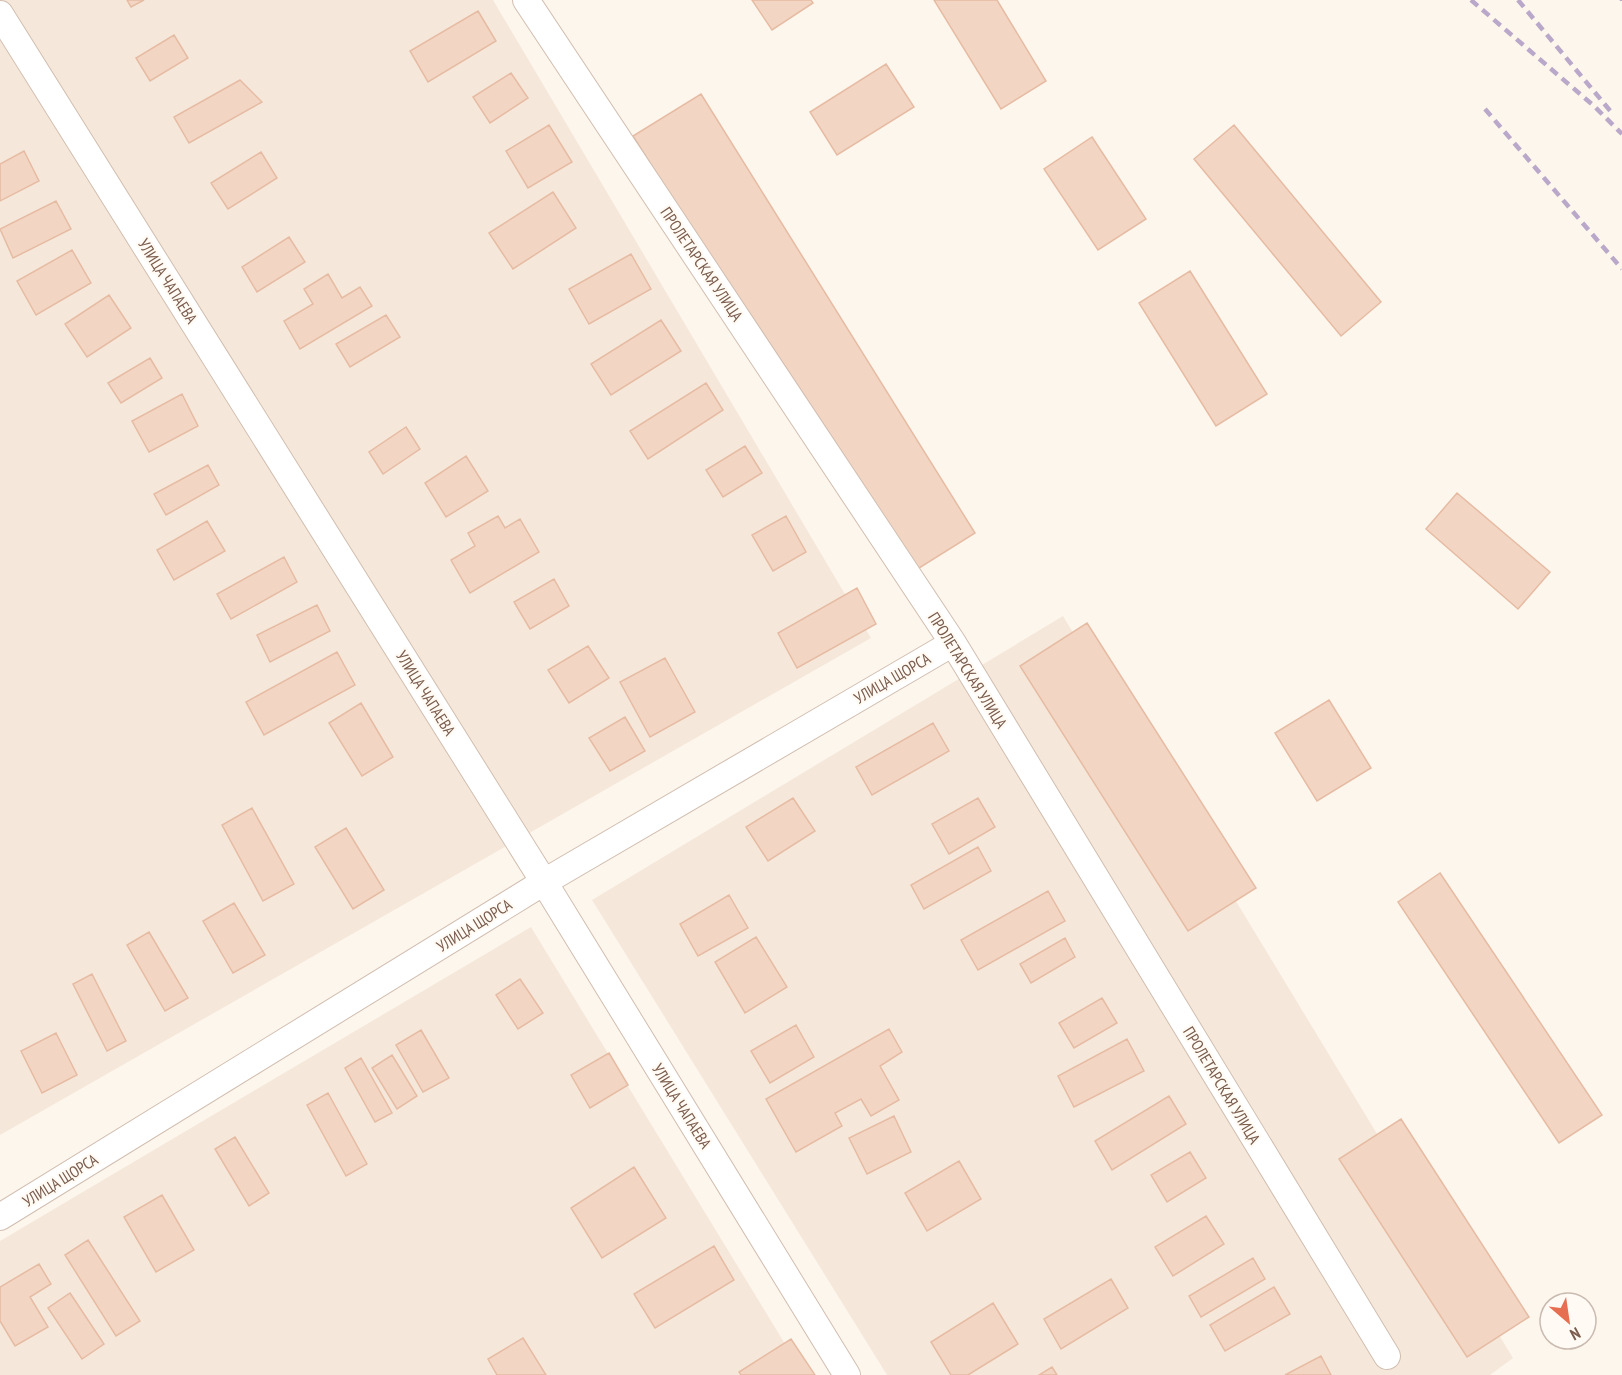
<svg xmlns="http://www.w3.org/2000/svg" width="1622" height="1375" font-family="'PT Sans Narrow',sans-serif">
  <style>
    .residential { fill: #f5e8da }
    .building { fill: #f3d5c3; stroke: #e6bba3; stroke-width: 1.5 }
    .lines { fill: none; stroke-linecap: round; stroke-linejoin: round }
    .street-casing { stroke: #d1beb0; stroke-width: 28 }
    .street { stroke: #fff; stroke-width: 26 }
    .rail { stroke: #b9a8c9; stroke-width: 4.5; stroke-dasharray: 9 6; stroke-linecap: butt }
    .labels { text-anchor: middle; dominant-baseline: central; stroke-width: 4.5; stroke-linejoin: round; paint-order: stroke }
    .street-label { font-size: 16px; fill: #7a5c4d; stroke: #fffaf3 }
  </style>
  <rect width="100%" height="100%" fill="#fdf6ec"/>
  <path class="residential" d="M 0,0 L 493,0 L 871,638 L 0,1135 Z
    M 1063,616 L 1513,1358 L 1490,1375 L 887,1375 L 592,900 Z
    M 531,927 L 804,1375 L 0,1375 L 0,1241 Z"/>
  <path class="building" d="M 127,0 L 144,0 L 131,7 Z
    M 752,0 L 811,0 L 813,3 L 772,30 Z
    M 934,0 L 997,0 L 1046,81 L 1001,109 Z
    M 478,11 L 496,41 L 428,82 L 410,51 Z
    M 174,35 L 188,58 L 150,81 L 136,58 Z
    M 886,64 L 914,107 L 837,155 L 810,112 Z
    M 511,73 L 528,98 L 490,123 L 473,97 Z
    M 240,80 L 262,102 L 189,143 L 174,117 Z
    M 701,94 L 975,533 L 908,575 L 633,136 Z
    M 549,125 L 572,162 L 528,188 L 506,151 Z
    M 1234,125 L 1381,302 L 1341,336 L 1194,159 Z
    M 1092,137 L 1146,219 L 1098,250 L 1044,169 Z
    M 24,151 L 39,181 L 0,201 L 0,164 Z
    M 261,152 L 277,178 L 228,209 L 211,183 Z
    M 553,192 L 576,228 L 513,269 L 489,233 Z
    M 56,201 L 71,229 L 13,258 L 0,229 Z
    M 289,237 L 305,262 L 257,292 L 242,267 Z
    M 72,250 L 91,283 L 36,315 L 17,281 Z
    M 631,254 L 651,289 L 589,324 L 569,289 Z
    M 1190,271 L 1267,394 L 1216,426 L 1139,303 Z
    M 328,274 L 342,298 L 360,287 L 372,306 L 300,349 L 284,321 L 313,304 L 304,289 Z
    M 109,295 L 131,328 L 87,357 L 65,324 Z
    M 386,315 L 400,337 L 350,367 L 336,344 Z
    M 661,320 L 681,351 L 611,395 L 591,364 Z
    M 150,358 L 162,378 L 121,403 L 108,383 Z
    M 706,383 L 723,410 L 648,459 L 630,431 Z
    M 182,394 L 198,426 L 149,452 L 132,421 Z
    M 406,427 L 420,449 L 383,474 L 369,452 Z
    M 745,446 L 762,473 L 723,497 L 706,470 Z
    M 466,456 L 488,491 L 446,517 L 425,483 Z
    M 208,465 L 219,485 L 166,515 L 154,494 Z
    M 1457,493 L 1550,572 L 1518,609 L 1426,529 Z
    M 498,516 L 505,528 L 520,519 L 539,552 L 470,593 L 451,560 L 475,546 L 468,533 Z
    M 786,516 L 806,552 L 773,571 L 752,535 Z
    M 207,521 L 225,551 L 174,580 L 157,550 Z
    M 284,557 L 297,582 L 231,619 L 217,594 Z
    M 554,579 L 569,606 L 530,629 L 514,602 Z
    M 857,588 L 876,624 L 797,668 L 778,633 Z
    M 317,605 L 330,631 L 270,662 L 257,635 Z
    M 1087,623 L 1256,888 L 1188,931 L 1020,666 Z
    M 588,646 L 609,678 L 569,703 L 548,670 Z
    M 337,652 L 355,685 L 264,735 L 246,702 Z
    M 665,658 L 695,712 L 650,737 L 620,682 Z
    M 1329,700 L 1371,768 L 1317,801 L 1275,733 Z
    M 361,703 L 393,757 L 362,776 L 329,723 Z
    M 625,717 L 645,751 L 610,771 L 589,738 Z
    M 933,723 L 949,751 L 872,795 L 856,767 Z
    M 793,798 L 815,831 L 768,861 L 746,827 Z
    M 978,798 L 995,827 L 949,854 L 932,824 Z
    M 252,808 L 294,884 L 263,901 L 222,825 Z
    M 346,828 L 384,890 L 353,909 L 315,847 Z
    M 978,847 L 991,871 L 924,909 L 911,885 Z
    M 1440,873 L 1602,1115 L 1559,1143 L 1398,902 Z
    M 1048,891 L 1065,921 L 978,970 L 961,940 Z
    M 729,895 L 748,928 L 698,956 L 680,924 Z
    M 234,903 L 265,955 L 233,973 L 203,921 Z
    M 149,932 L 188,998 L 165,1011 L 127,945 Z
    M 756,937 L 787,987 L 745,1013 L 715,962 Z
    M 1065,938 L 1075,957 L 1031,983 L 1020,964 Z
    M 92,974 L 126,1041 L 107,1051 L 73,984 Z
    M 520,979 L 543,1013 L 518,1029 L 496,995 Z
    M 1102,998 L 1117,1023 L 1074,1048 L 1059,1023 Z
    M 796,1025 L 814,1057 L 770,1083 L 751,1051 Z
    M 889,1029 L 902,1052 L 880,1066 L 899,1100 L 871,1116 L 861,1099 L 835,1113 L 842,1126 L 796,1152 L 766,1099 Z
    M 421,1030 L 449,1078 L 423,1092 L 396,1045 Z
    M 56,1033 L 77,1075 L 42,1093 L 21,1051 Z
    M 1127,1039 L 1144,1071 L 1074,1107 L 1058,1076 Z
    M 609,1053 L 628,1085 L 590,1108 L 571,1075 Z
    M 392,1055 L 417,1096 L 397,1109 L 372,1068 Z
    M 361,1058 L 392,1113 L 375,1122 L 345,1068 Z
    M 328,1093 L 367,1164 L 346,1176 L 307,1105 Z
    M 1169,1096 L 1186,1124 L 1112,1170 L 1095,1141 Z
    M 894,1116 L 911,1152 L 867,1174 L 849,1138 Z
    M 1401,1119 L 1529,1317 L 1467,1357 L 1339,1159 Z
    M 235,1137 L 269,1193 L 249,1206 L 215,1149 Z
    M 1190,1152 L 1206,1178 L 1167,1202 L 1151,1175 Z
    M 959,1161 L 981,1199 L 927,1231 L 905,1193 Z
    M 634,1167 L 666,1218 L 602,1258 L 571,1208 Z
    M 162,1195 L 194,1250 L 156,1272 L 124,1217 Z
    M 1206,1216 L 1224,1244 L 1173,1276 L 1155,1247 Z
    M 88,1240 L 140,1321 L 116,1336 L 65,1255 Z
    M 714,1246 L 734,1280 L 655,1328 L 634,1294 Z
    M 1253,1258 L 1265,1279 L 1201,1317 L 1189,1296 Z
    M 39,1264 L 51,1284 L 30,1297 L 48,1327 L 15,1346 L 0,1321 L 0,1287 Z
    M 1111,1279 L 1128,1308 L 1061,1349 L 1044,1319 Z
    M 1274,1287 L 1290,1314 L 1225,1351 L 1210,1325 Z
    M 70,1293 L 104,1344 L 82,1359 L 48,1308 Z
    M 993,1303 L 1018,1344 L 968,1375 L 951,1375 L 931,1342 Z
    M 523,1338 L 546,1375 L 497,1375 L 488,1359 Z
    M 791,1339 L 815,1375 L 741,1375 L 739,1372 Z
    M 1321,1356 L 1331,1375 L 1285,1375 Z
    M 1052,1367 L 1057,1375 L 1039,1375 Z"/>
  <g class="lines">
    <g class="street-casing">
      <path id="street" d="M 526,0 L 953,643 L 1387,1356
        M 0,14 L 544,882 L 847,1375
        M 0,1217 L 544,882 L 953,643"/>
    </g>
    <use href="#street" class="street"/>
    <path class="rail" d="M 1471,0 L 1594,106 L 1622,134
      M 1518,0 L 1612,113
      M 1622,0 L 1622,1
      M 1485,109 L 1622,269"/>
  </g>
  <g class="labels">
    <g class="street-label">
      <text transform="translate(702 264) rotate(56)">ПРОЛЕТАРСКАЯ УЛИЦА</text>
      <text transform="translate(168 281) rotate(58)">УЛИЦА ЧАПАЕВА</text>
      <text transform="translate(968 670) rotate(58)">ПРОЛЕТАРСКАЯ УЛИЦА</text>
      <text transform="translate(892 678) rotate(-30)">УЛИЦА ЩОРСА</text>
      <text transform="translate(426 693) rotate(58)">УЛИЦА ЧАПАЕВА</text>
      <text transform="translate(474 925) rotate(-32)">УЛИЦА ЩОРСА</text>
      <text transform="translate(1222 1085) rotate(59)">ПРОЛЕТАРСКАЯ УЛИЦА</text>
      <text transform="translate(682 1106) rotate(58)">УЛИЦА ЧАПАЕВА</text>
      <text transform="translate(60 1180) rotate(-32)">УЛИЦА ЩОРСА</text>
    </g>
  </g>
  <g transform="translate(1568 1321) rotate(151)"><circle r="28" fill="#fffaf3" stroke="#cabbb1" stroke-width="1.5"/>
  <path d="M0-4.5L10 22L0 15L-10 22Z" fill="#e76f51"/>
  <text y="-9" font-size="16" font-weight="bold" text-anchor="middle" fill="#7a5c4d">N</text>
  </g>
</svg>
